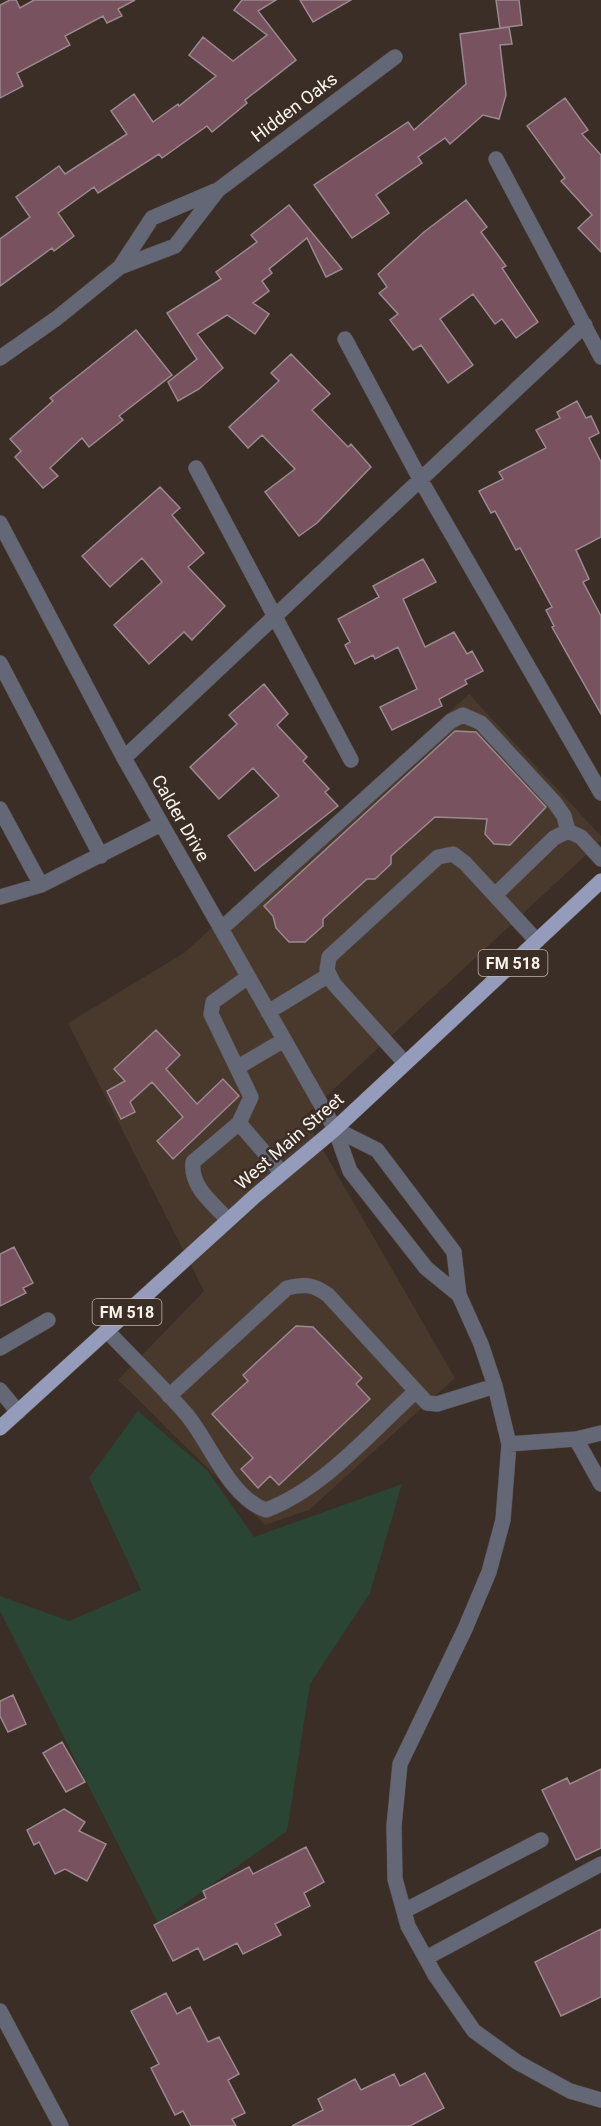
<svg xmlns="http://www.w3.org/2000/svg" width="601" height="2126" font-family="Roboto,sans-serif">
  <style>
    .built { fill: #49382c }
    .green { fill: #2a4534 }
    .building { fill: #78525f; stroke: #9a898e; stroke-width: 1.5 }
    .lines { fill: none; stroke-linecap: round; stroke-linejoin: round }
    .minor-casing { stroke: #554a42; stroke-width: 16 }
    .major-casing { stroke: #554a42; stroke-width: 16 }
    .minor { stroke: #636776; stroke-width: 15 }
    .major { stroke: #959cbb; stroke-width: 15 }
    .labels { text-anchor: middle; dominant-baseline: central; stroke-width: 5; stroke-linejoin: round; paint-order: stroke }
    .shield { fill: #3a2e26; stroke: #c0b8b1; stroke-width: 1.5 }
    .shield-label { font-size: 16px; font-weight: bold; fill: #faf3ed }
    .street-label { font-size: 18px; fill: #faf3ed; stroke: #3a2e26 }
  </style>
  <rect width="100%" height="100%" fill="#3a2e26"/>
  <path class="built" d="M 469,694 L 601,836 L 601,841 L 304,1117 L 455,1378 L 309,1510 L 265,1525 L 118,1380 L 204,1291 L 68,1023 L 184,953 Z"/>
  <path class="green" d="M 138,1411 L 207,1470 L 254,1537 L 402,1484 L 370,1593 L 310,1684 L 287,1831 L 158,1923 L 0,1611 L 0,1596 L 69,1621 L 141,1590 L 89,1478 Z"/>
  <path class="building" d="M 10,0 L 16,0 L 20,8 L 34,0 L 135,0 L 118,9 L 122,16 L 107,23 L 103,16 L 65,36 L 70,45 L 17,73 L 23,86 L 0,98 L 0,5 Z
    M 242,0 L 276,0 L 258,11 L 296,60 L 245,100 L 247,103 L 212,132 L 207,126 L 162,158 L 159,154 L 98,193 L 94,187 L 58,213 L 74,236 L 54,251 L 52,248 L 0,286 L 0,239 L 30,217 L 16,197 L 59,166 L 65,174 L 127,134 L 111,111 L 134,94 L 153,122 L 178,104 L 179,106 L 216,76 L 189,55 L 203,37 L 233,61 L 267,35 L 234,10 Z
    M 300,0 L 351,0 L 313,22 Z
    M 496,0 L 519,0 L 522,25 L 500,28 Z
    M 509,27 L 512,44 L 500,45 L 506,95 L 499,119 L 483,115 L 450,144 L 445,138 L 418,157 L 422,163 L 376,195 L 389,213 L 352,238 L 314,185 L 408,122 L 414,130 L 466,84 L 460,34 Z
    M 565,98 L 588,130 L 582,134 L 601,155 L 601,252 L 578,228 L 592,215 L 561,181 L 565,178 L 527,126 Z
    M 466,200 L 487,227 L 481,232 L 506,266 L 502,268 L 538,322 L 516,338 L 502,319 L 495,324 L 473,294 L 440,319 L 473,365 L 448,383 L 421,345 L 413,350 L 390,320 L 398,314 L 379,293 L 387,287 L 378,274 L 424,232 Z
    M 289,205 L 342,269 L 326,277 L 307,238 L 269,269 L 272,273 L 262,281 L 269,291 L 253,303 L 269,314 L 255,334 L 227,315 L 197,334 L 223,368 L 199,389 L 178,401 L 168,382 L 197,359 L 167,313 L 221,279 L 216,272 L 257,242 L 251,235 Z
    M 136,330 L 172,375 L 119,416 L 123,420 L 89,447 L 82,438 L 50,468 L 58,476 L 43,488 L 15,457 L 21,451 L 10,439 L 53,401 L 50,398 Z
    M 291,354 L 330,394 L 312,410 L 348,447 L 351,444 L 371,467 L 317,523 L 299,536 L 265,492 L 295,469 L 262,435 L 248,448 L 229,427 L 279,381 L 271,373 Z
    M 577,401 L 586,418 L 591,416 L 599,433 L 589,438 L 601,462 L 601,537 L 576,550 L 589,579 L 583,582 L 601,616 L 601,714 L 552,627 L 554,626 L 546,610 L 552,607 L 520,548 L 516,550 L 495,511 L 491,513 L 479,491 L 503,479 L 499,472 L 546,448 L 536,430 L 560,418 L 557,412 Z
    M 160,487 L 180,508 L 172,515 L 204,553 L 188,567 L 225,606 L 192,640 L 184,632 L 149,664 L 114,625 L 162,582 L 142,558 L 110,587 L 82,556 Z
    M 423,559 L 436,582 L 403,599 L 425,647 L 454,632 L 467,654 L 472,651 L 483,671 L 465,680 L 467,684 L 439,699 L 442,706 L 392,730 L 380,707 L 417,689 L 398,647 L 375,659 L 373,655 L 355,664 L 345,645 L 350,642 L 338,619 L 379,597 L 373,586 Z
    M 264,684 L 288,714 L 277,725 L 307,757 L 303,761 L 329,789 L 325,792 L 338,806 L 255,871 L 228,836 L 279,796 L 253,768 L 219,799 L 190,767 L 237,724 L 229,715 Z
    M 455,731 L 476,732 L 546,807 L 510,845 L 494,844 L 485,834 L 487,819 L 435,817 L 391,856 L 391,864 L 375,879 L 367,879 L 323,919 L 323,926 L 305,942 L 289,942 L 276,928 L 273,916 L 264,906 Z
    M 156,1030 L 180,1055 L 166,1069 L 197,1104 L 223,1079 L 239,1096 L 173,1159 L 157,1141 L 183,1117 L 152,1082 L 130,1102 L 135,1112 L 121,1119 L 107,1091 L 125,1081 L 114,1069 Z
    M 14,1247 L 33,1283 L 23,1288 L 26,1293 L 0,1306 L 0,1254 Z
    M 296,1326 L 313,1327 L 362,1378 L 356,1384 L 370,1399 L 279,1485 L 270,1476 L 258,1488 L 241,1469 L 253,1458 L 212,1414 L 248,1381 L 243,1375 Z
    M 13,1695 L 26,1724 L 8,1732 L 0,1716 L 0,1701 Z
    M 62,1742 L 85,1782 L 66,1792 L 43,1753 Z
    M 601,1769 L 601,1848 L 576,1860 L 542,1790 L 567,1778 L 570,1784 Z
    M 64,1809 L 85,1822 L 79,1831 L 106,1844 L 87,1881 L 65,1869 L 55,1874 L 39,1842 L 34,1845 L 27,1830 Z
    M 306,1847 L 324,1882 L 304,1893 L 310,1906 L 275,1924 L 281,1935 L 243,1954 L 237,1943 L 204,1960 L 198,1948 L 173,1961 L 154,1925 L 206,1898 L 203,1891 L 249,1867 L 253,1874 Z
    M 601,1929 L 601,1997 L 561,2016 L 535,1962 Z
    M 166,1993 L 177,2014 L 190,2007 L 208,2042 L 219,2037 L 239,2074 L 228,2080 L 245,2113 L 232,2119 L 236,2126 L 191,2126 L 183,2111 L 175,2115 L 151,2068 L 159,2064 L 131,2011 Z
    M 425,2073 L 444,2108 L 410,2126 L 292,2126 L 323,2110 L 318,2099 L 355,2079 L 361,2090 L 394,2074 L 400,2086 Z"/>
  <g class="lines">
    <g class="minor-casing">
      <path id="minor" d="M 496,159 L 601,357
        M 120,267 L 152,218 L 215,191
        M 345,339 L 420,479 L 601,793
        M 0,358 L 57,318 L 120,267 L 175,246 L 218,190 L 395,57
        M 196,468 L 351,760
        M 0,523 L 124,758 L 335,1129 L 350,1171 L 426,1268 L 459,1295
        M 0,663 L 101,856
        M 124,758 L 585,325
        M 0,809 L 41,885
        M 495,895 L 554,838 L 568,831 L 581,837 L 601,859
        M 0,897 L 41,885 L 161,824
        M 221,929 L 451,721 L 463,715 L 481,723 L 555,803 L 564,816 L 568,831
        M 268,1012 L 329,975
        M 405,1063 L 334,984 L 327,970 L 329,957 L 438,857 L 453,854 L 465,863 L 537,941
        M 238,1067 L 284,1040
        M 239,1123 L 282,1173
        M 335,1129 L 377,1150 L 454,1252 L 459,1295 L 481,1344 L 495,1386 L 509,1444 L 503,1520 L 489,1572 L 465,1629 L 400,1764 L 394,1826 L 395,1879 L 408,1926 L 435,1975 L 474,2031 L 517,2062 L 570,2091 L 601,2100
        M 228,1220 C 213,1203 190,1187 193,1162 L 239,1123 L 251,1097 L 211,1014 L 213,1002 L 248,977
        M 107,1331 C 134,1359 162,1386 187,1415 C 210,1443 230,1498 266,1510 C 323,1489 371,1432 416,1391 L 427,1403 L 437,1404 L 495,1386
        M 0,1348 L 48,1320
        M 0,1390 L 18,1412
        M 169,1396 L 287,1288 C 305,1284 313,1284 328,1295 L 416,1391
        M 576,1439 L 601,1484
        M 509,1444 L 576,1439 L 601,1433
        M 404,1911 L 541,1840
        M 426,1958 L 601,1864
        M 0,2011 L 61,2126"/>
    </g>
    <g class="major-casing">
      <path id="major" d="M 0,1428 L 255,1196 L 335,1129 L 601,881"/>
    </g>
    <use href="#minor" class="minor"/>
    <use href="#major" class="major"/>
  </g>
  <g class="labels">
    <g class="shield">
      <rect x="478.5" y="950" width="69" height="26" rx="4.5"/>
      <rect x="92.5" y="1299" width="69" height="26" rx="4.5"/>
    </g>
    <g class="shield-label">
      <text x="513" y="963">FM 518</text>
      <text x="127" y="1312">FM 518</text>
    </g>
    <g class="street-label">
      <text transform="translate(294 107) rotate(-37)">Hidden Oaks</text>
      <text transform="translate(181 818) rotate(60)">Calder Drive</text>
      <text transform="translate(289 1141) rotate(-41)">West Main Street</text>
    </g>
  </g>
</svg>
